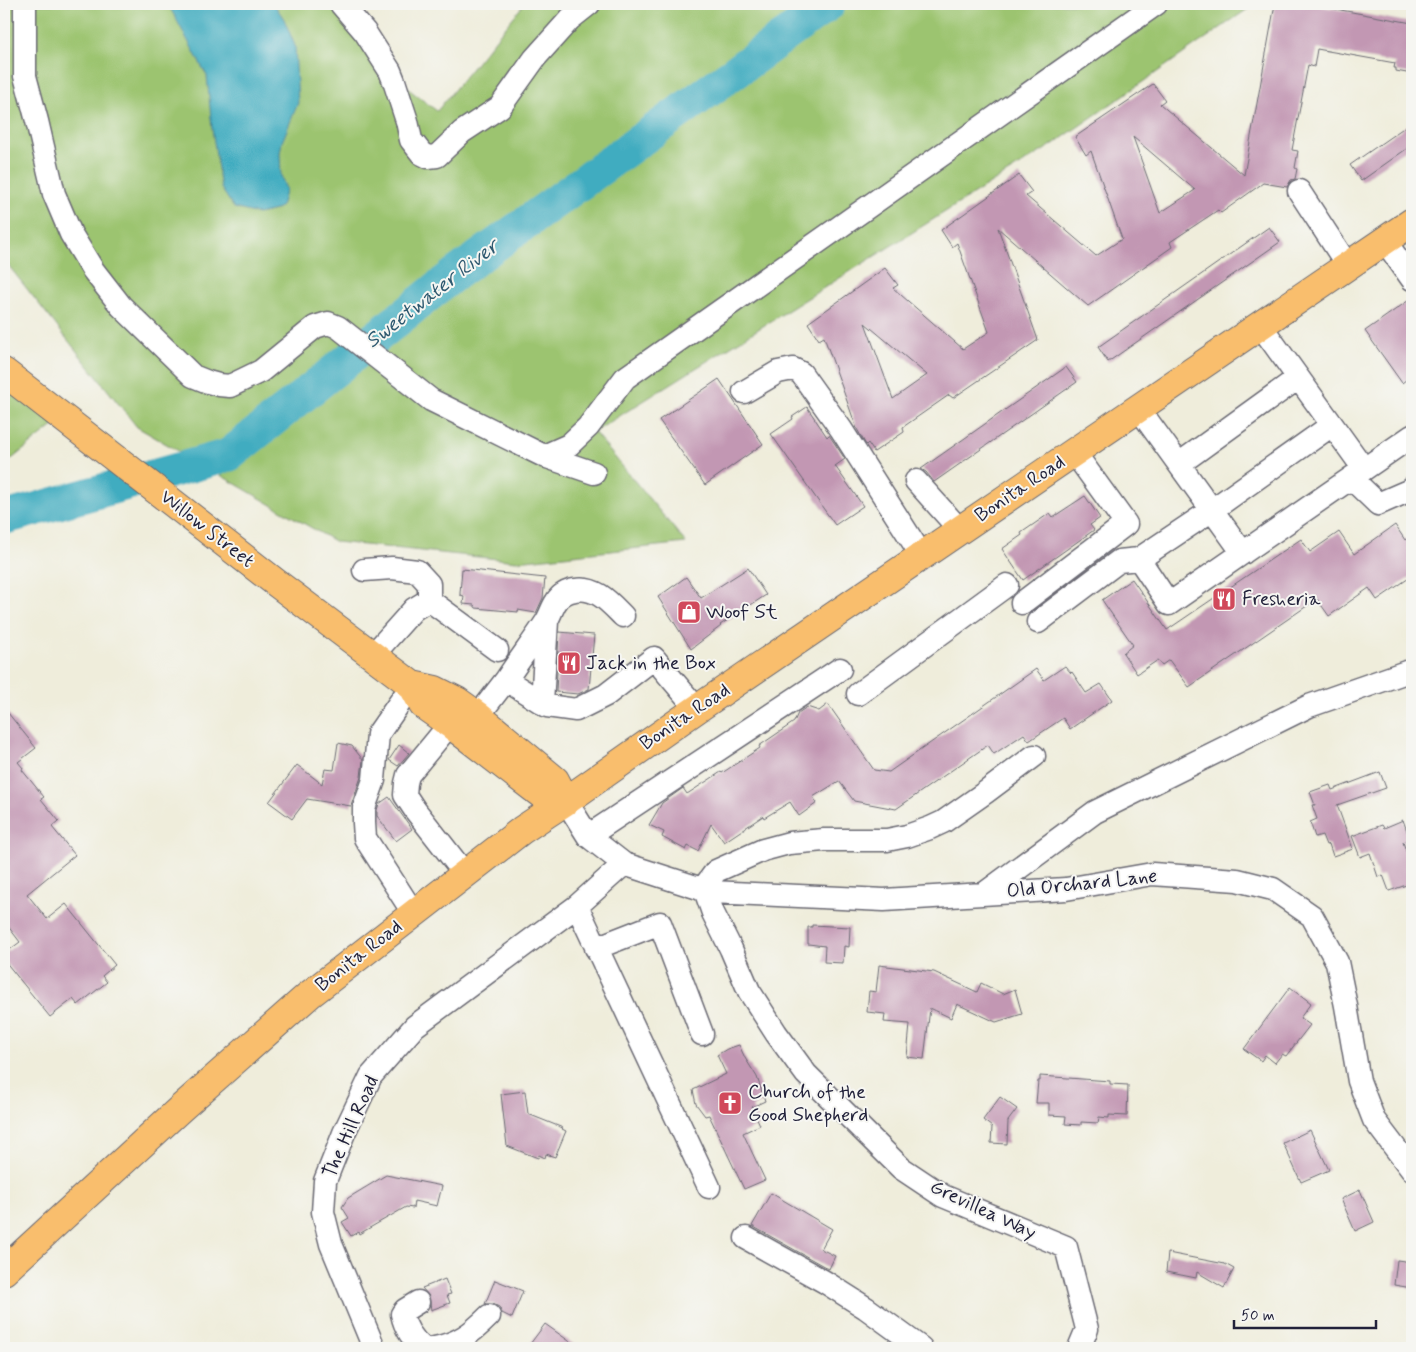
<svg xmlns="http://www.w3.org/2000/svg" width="1416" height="1352" font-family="Mynerve,sans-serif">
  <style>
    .green { fill: #9cc470; stroke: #5f7356 }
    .water { fill: #41acc0; stroke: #32677e }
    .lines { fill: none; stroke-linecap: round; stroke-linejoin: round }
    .river { stroke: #41acc0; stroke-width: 34 }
    .building { fill: #c297b3; fill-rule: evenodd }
    .minor-casing { stroke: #6a6973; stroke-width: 25 }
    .major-casing { stroke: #6a6973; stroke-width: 30 }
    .minor { stroke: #fff; stroke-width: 22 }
    .major { stroke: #f9be6d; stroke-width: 28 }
    .labels { text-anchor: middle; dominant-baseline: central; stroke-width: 4; stroke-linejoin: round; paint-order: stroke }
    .street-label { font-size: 20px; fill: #22223b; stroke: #f6f6f2 }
    .poi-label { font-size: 20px; fill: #22223b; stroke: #f6f6f2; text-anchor: start }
    .water-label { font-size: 21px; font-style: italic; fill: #2e5970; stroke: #f6f6f2 }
  </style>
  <rect width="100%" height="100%" fill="#f6f6f2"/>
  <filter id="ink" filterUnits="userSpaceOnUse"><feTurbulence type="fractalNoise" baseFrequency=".02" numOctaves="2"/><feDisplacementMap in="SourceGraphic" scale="10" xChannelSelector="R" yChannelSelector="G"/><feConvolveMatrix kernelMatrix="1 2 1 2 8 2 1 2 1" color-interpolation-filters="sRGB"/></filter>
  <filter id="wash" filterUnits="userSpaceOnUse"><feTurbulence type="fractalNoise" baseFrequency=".0096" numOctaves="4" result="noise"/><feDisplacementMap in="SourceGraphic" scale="20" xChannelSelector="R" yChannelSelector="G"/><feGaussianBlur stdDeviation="1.12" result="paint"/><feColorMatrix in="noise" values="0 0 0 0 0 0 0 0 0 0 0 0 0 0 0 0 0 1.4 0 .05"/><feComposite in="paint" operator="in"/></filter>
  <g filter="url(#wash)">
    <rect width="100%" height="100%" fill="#efeddb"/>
    <path class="green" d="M 4,4 L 346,4 L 398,81 L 437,111 L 524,4 L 1255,4 L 1052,145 L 594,432 L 686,543 L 517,561 L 336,542 L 137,427 L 4,260 Z
      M 4,371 L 65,417 L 4,465 Z"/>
    <path class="water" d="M 168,4 L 274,4 L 284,19 L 295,46 L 298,103 L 282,142 L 280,153 L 281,176 L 286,189 L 281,206 L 276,210 L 258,214 L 234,208 L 221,188 L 212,129 L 207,76 Z
      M 447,287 L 449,293 L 233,467 L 230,463 Z"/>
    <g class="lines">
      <path class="river" d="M 4,518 L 229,455 L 455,274 L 829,4"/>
    </g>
    <g id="blocks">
      <path class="building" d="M 1275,4 L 1308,4 L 1412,23 L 1412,74 L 1396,71 L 1396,68 L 1394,68 L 1395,63 L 1317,49 L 1314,67 L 1308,65 L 1292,150 L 1298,151 L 1295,168 L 1297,169 L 1295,179 L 1291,180 L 1287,187 L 1263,183 L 1221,213 L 1218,210 L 1170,242 L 1172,247 L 1088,306 L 998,228 L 1038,340 L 953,398 L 949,395 L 903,427 L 904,432 L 874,452 L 868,443 L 866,445 L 857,429 L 824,337 L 819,340 L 808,323 L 885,268 L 898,285 L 893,288 L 963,349 L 989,332 L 957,243 L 952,247 L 941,230 L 1019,175 L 1032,192 L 1026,196 L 1096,256 L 1122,239 L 1091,151 L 1086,155 L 1075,137 L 1153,84 L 1165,100 L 1160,104 L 1244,175 ZM 1133,137 L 1195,190 L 1160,213 ZM 865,323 L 927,375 L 893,399 Z
        M 1412,122 L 1412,145 L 1361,181 L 1350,165 Z
        M 1269,227 L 1280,242 L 1108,362 L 1098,347 Z
        M 1412,298 L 1412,375 L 1402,383 L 1365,331 Z
        M 1066,367 L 1077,382 L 934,482 L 926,472 L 921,469 Z
        M 719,379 L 763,444 L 705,485 L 659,420 Z
        M 807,407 L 827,437 L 829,435 L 845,459 L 835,466 L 863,506 L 835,525 L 771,434 L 793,419 L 792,417 Z
        M 1085,496 L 1100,518 L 1090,525 L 1094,530 L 1023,580 L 1002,549 L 1022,535 L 1021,533 L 1050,513 L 1053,517 Z
        M 1395,525 L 1405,540 L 1412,535 L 1412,576 L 1377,600 L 1369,588 L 1329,616 L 1317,599 L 1189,687 L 1169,660 L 1162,665 L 1158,660 L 1137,674 L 1123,653 L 1133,645 L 1102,600 L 1132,579 L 1167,630 L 1301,539 L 1310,552 L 1339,532 L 1354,554 Z
        M 748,568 L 766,595 L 720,625 L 721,626 L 691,649 L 658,597 L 686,577 L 701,598 Z
        M 462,569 L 545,578 L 543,598 L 536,613 L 518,610 L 518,612 L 476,608 L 474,605 L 463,604 L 464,596 L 460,595 L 460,593 Z
        M 559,632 L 594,635 L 589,689 L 578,694 L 556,692 Z
        M 1065,666 L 1071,673 L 1072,672 L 1086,693 L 1101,684 L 1112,700 L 1070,729 L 1063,718 L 1029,741 L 1024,734 L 994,754 L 988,745 L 896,809 L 854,801 L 839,781 L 813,797 L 817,803 L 799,816 L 790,802 L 764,818 L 763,816 L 724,842 L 711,824 L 698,851 L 688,846 L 686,850 L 662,837 L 664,832 L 649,825 L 662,803 L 683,788 L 687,794 L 721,772 L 722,773 L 760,748 L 759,746 L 794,722 L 798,713 L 807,707 L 819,711 L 828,704 L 874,770 L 889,772 L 1036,669 L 1044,680 Z
        M 4,708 L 36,748 L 18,762 L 23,768 L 22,770 L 44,797 L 41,799 L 59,821 L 52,827 L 75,855 L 27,894 L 47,919 L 66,904 L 115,965 L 102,976 L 107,982 L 78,1005 L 73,999 L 50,1017 L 4,960 L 4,954 L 20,942 L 4,921 Z
        M 338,743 L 352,746 L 363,760 L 361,777 L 351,806 L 307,799 L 292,819 L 269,802 L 297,765 L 322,784 L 325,769 L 334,770 Z
        M 399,745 L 409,753 L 398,766 L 389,760 Z
        M 1380,772 L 1386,788 L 1337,805 L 1353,849 L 1333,856 L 1329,844 L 1326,845 L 1322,835 L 1315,837 L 1310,822 L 1317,819 L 1312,805 L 1315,805 L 1310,792 L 1330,785 L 1332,790 Z
        M 389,797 L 412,829 L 396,841 L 377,816 L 377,810 L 379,804 Z
        M 1403,820 L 1410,839 L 1403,842 L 1412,869 L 1412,883 L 1389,891 L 1383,875 L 1378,877 L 1370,853 L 1360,857 L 1352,836 L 1382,825 L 1384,828 Z
        M 812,925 L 850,927 L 849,947 L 844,946 L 843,963 L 824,962 L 825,946 L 808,944 L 808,927 L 812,927 Z
        M 879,965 L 934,972 L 977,992 L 981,983 L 1003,994 L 1015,989 L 1022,1014 L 996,1022 L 957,1004 L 951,1018 L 930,1008 L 924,1059 L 907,1057 L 910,1024 L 884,1022 L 885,1014 L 867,1012 L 869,991 L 876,992 Z
        M 1290,987 L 1311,1003 L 1300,1018 L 1310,1025 L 1286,1056 L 1282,1054 L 1275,1063 L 1265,1055 L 1261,1061 L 1244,1049 Z
        M 739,1045 L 745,1058 L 757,1077 L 765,1101 L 752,1107 L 760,1125 L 743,1133 L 765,1180 L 744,1189 L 709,1115 L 705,1116 L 696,1104 L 693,1090 L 726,1074 L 717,1055 L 727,1049 Z
        M 1040,1076 L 1110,1081 L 1110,1084 L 1128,1085 L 1127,1116 L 1109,1115 L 1109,1118 L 1099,1117 L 1098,1123 L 1081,1122 L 1081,1125 L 1065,1124 L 1066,1116 L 1049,1115 L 1049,1103 L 1036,1103 L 1038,1081 L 1040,1081 Z
        M 525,1091 L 528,1114 L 563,1128 L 562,1129 L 566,1131 L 555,1157 L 546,1154 L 545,1158 L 539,1155 L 538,1158 L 507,1146 L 501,1094 Z
        M 1000,1097 L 1017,1109 L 1008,1121 L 1007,1144 L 991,1143 L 992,1127 L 983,1120 Z
        M 1310,1130 L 1329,1170 L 1301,1182 L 1283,1143 Z
        M 386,1175 L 442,1186 L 437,1206 L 414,1201 L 413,1208 L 406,1207 L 359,1234 L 358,1232 L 351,1236 L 342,1222 L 349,1218 L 342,1207 L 348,1198 Z
        M 1360,1190 L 1374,1222 L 1355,1231 L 1341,1199 Z
        M 771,1193 L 832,1229 L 821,1249 L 835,1256 L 829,1269 L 752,1226 Z
        M 1168,1253 L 1225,1264 L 1234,1269 L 1224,1288 L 1197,1272 L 1196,1278 L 1166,1272 Z
        M 1397,1260 L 1412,1262 L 1412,1288 L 1394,1285 Z
        M 445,1279 L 451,1294 L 447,1295 L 450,1303 L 431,1310 L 429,1296 L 422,1288 Z
        M 495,1280 L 523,1291 L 512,1318 L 502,1313 L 499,1307 L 493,1304 L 485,1304 Z
        M 545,1324 L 579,1348 L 527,1348 Z"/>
    </g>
  </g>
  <g filter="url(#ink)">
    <use href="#blocks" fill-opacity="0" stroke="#6a6973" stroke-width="1"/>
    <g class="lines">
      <g class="minor-casing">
        <path id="minor" d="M 25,4 L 25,76 L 37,121 L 54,194 L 71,234 L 93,270 L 121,306 L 193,376 L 208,382 L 219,385 L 230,386 L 261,371 L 315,327 L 328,323 L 338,327 L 431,400 L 544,456 L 594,473
          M 341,4 L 365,32 L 390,71 L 394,81 L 407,121 L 411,140 L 422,154 L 428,157 L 437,156 L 462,132 L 500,107 L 535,58 L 570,19 L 589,4
          M 1299,191 L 1348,266
          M 1385,241 L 1412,279
          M 1261,326 L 1364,469
          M 744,392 L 778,372 L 793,369 L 801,373 L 841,429 L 922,556
          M 1139,409 L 1243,553
          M 544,456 L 569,445 L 588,427 L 625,378 L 1156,4
          M 1179,464 L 1298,378
          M 1351,478 L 1378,504 L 1408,491 L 1412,488
          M 916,481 L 960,530
          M 1139,559 L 1212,510 L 1332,425
          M 364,570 L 392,568 L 417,571 L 429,584 L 429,600 L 414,609 L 372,656
          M 429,600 L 497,650
          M 1022,603 L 1126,524 L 1074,452
          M 1038,622 L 1119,561 L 1139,559 L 1169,604 L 1412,436
          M 506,680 C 519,660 533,642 546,622 C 550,616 552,608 556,602 C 561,594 567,591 575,590 C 596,586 610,603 623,616
          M 412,685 L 378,734 L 374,780 L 364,808 L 364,823 L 365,838 L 414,914
          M 858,694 L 1007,585
          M 542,703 L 547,621
          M 478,716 L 506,680 L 547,706 L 576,710 L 606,695 L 654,658 L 697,709
          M 450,724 L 408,775 L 406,783 L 405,795 L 415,810 L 465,874
          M 566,801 L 588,836 L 624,864 L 711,892 L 884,900 L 1066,889 L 1152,874 L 1237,880 L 1273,889 L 1312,916 L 1337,962 L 1346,1006 L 1359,1081 L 1374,1120 L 1412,1170
          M 588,836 L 840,669
          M 702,890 L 716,871 L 763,850 L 789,843 L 824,840 L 887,840 L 907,836 L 930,828 L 943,822 L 986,792 L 1034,756
          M 705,890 L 713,913 L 731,949 L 749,991 L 776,1033 L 806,1074 L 901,1168 L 943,1196 L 1066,1247 L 1087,1329 L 1079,1348
          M 985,893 L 1095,812 L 1309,706 L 1412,670
          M 577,906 L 709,1187
          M 596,948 L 660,923 L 702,1034
          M 746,1238 L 825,1282 L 866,1308 L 921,1348
          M 418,1302 L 405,1310 L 402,1314 C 405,1328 412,1339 423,1348
          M 374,1348 L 331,1244 L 323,1212 L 325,1181 L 344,1133 L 371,1076 L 415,1026 L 577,906 L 624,864
          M 434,1348 C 458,1344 472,1333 489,1316"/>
      </g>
      <g class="major-casing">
        <path id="major" d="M 4,372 L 275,582 L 412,685 L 423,705 L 450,724 L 541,794 L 566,801
          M 412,685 L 435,690 L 457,701 L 478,716 L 555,780 L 566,801
          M 4,1271 L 180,1109 L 309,995 L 522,830 L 566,801 L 697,709 L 1412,222"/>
      </g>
      <use href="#minor" class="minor"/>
      <use href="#major" class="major"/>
    </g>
  </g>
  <defs>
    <g id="restaurant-square" transform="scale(1.25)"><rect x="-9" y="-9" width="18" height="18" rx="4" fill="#d1495b" stroke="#f6f6f2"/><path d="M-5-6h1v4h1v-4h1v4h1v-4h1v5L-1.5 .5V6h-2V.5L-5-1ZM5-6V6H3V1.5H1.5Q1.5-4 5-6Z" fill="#fff"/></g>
    <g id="shop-square" transform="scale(1.25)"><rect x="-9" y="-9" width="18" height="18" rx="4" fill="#d1495b" stroke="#f6f6f2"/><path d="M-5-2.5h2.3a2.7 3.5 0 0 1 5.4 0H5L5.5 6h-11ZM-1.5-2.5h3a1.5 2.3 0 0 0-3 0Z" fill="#fff"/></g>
    <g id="church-square" transform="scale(1.25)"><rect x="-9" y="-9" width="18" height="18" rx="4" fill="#d1495b" stroke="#f6f6f2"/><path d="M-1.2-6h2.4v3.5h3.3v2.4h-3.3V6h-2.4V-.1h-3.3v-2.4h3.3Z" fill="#fff"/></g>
  </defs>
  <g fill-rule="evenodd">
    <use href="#restaurant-square" x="1224" y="599"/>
    <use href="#shop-square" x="689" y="612"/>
    <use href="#restaurant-square" x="569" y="663"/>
    <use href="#church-square" x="730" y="1103"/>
  </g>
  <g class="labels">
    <g class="street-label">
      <text transform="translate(1020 489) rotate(-34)">Bonita Road</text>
      <text transform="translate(207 529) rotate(38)">Willow Street</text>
      <text transform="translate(685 717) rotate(-34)">Bonita Road</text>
      <text transform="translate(1082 884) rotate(-6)">Old Orchard Lane</text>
      <text transform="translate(359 956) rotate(-38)">Bonita Road</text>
      <text transform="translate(351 1127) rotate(-66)">The Hill Road</text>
      <text transform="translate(983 1210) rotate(25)">Grevillea Way</text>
    </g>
    <g class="poi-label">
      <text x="1242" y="599">Fresheria</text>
      <text x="706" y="612">Woof St</text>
      <text x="586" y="663">Jack in the Box</text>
      <text x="748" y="1092">Church of the<tspan x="748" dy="23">Good Shepherd</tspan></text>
    </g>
    <g class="water-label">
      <text transform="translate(432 294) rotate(-38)">Sweetwater River</text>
    </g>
  </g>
  <rect width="1416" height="1352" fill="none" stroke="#f6f6f2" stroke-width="20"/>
  <path d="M1234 1320v8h142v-8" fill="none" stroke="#22223b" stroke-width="2.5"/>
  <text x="1241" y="1320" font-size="15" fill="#22223b" stroke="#f6f6f2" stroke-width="4" paint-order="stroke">50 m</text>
</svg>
